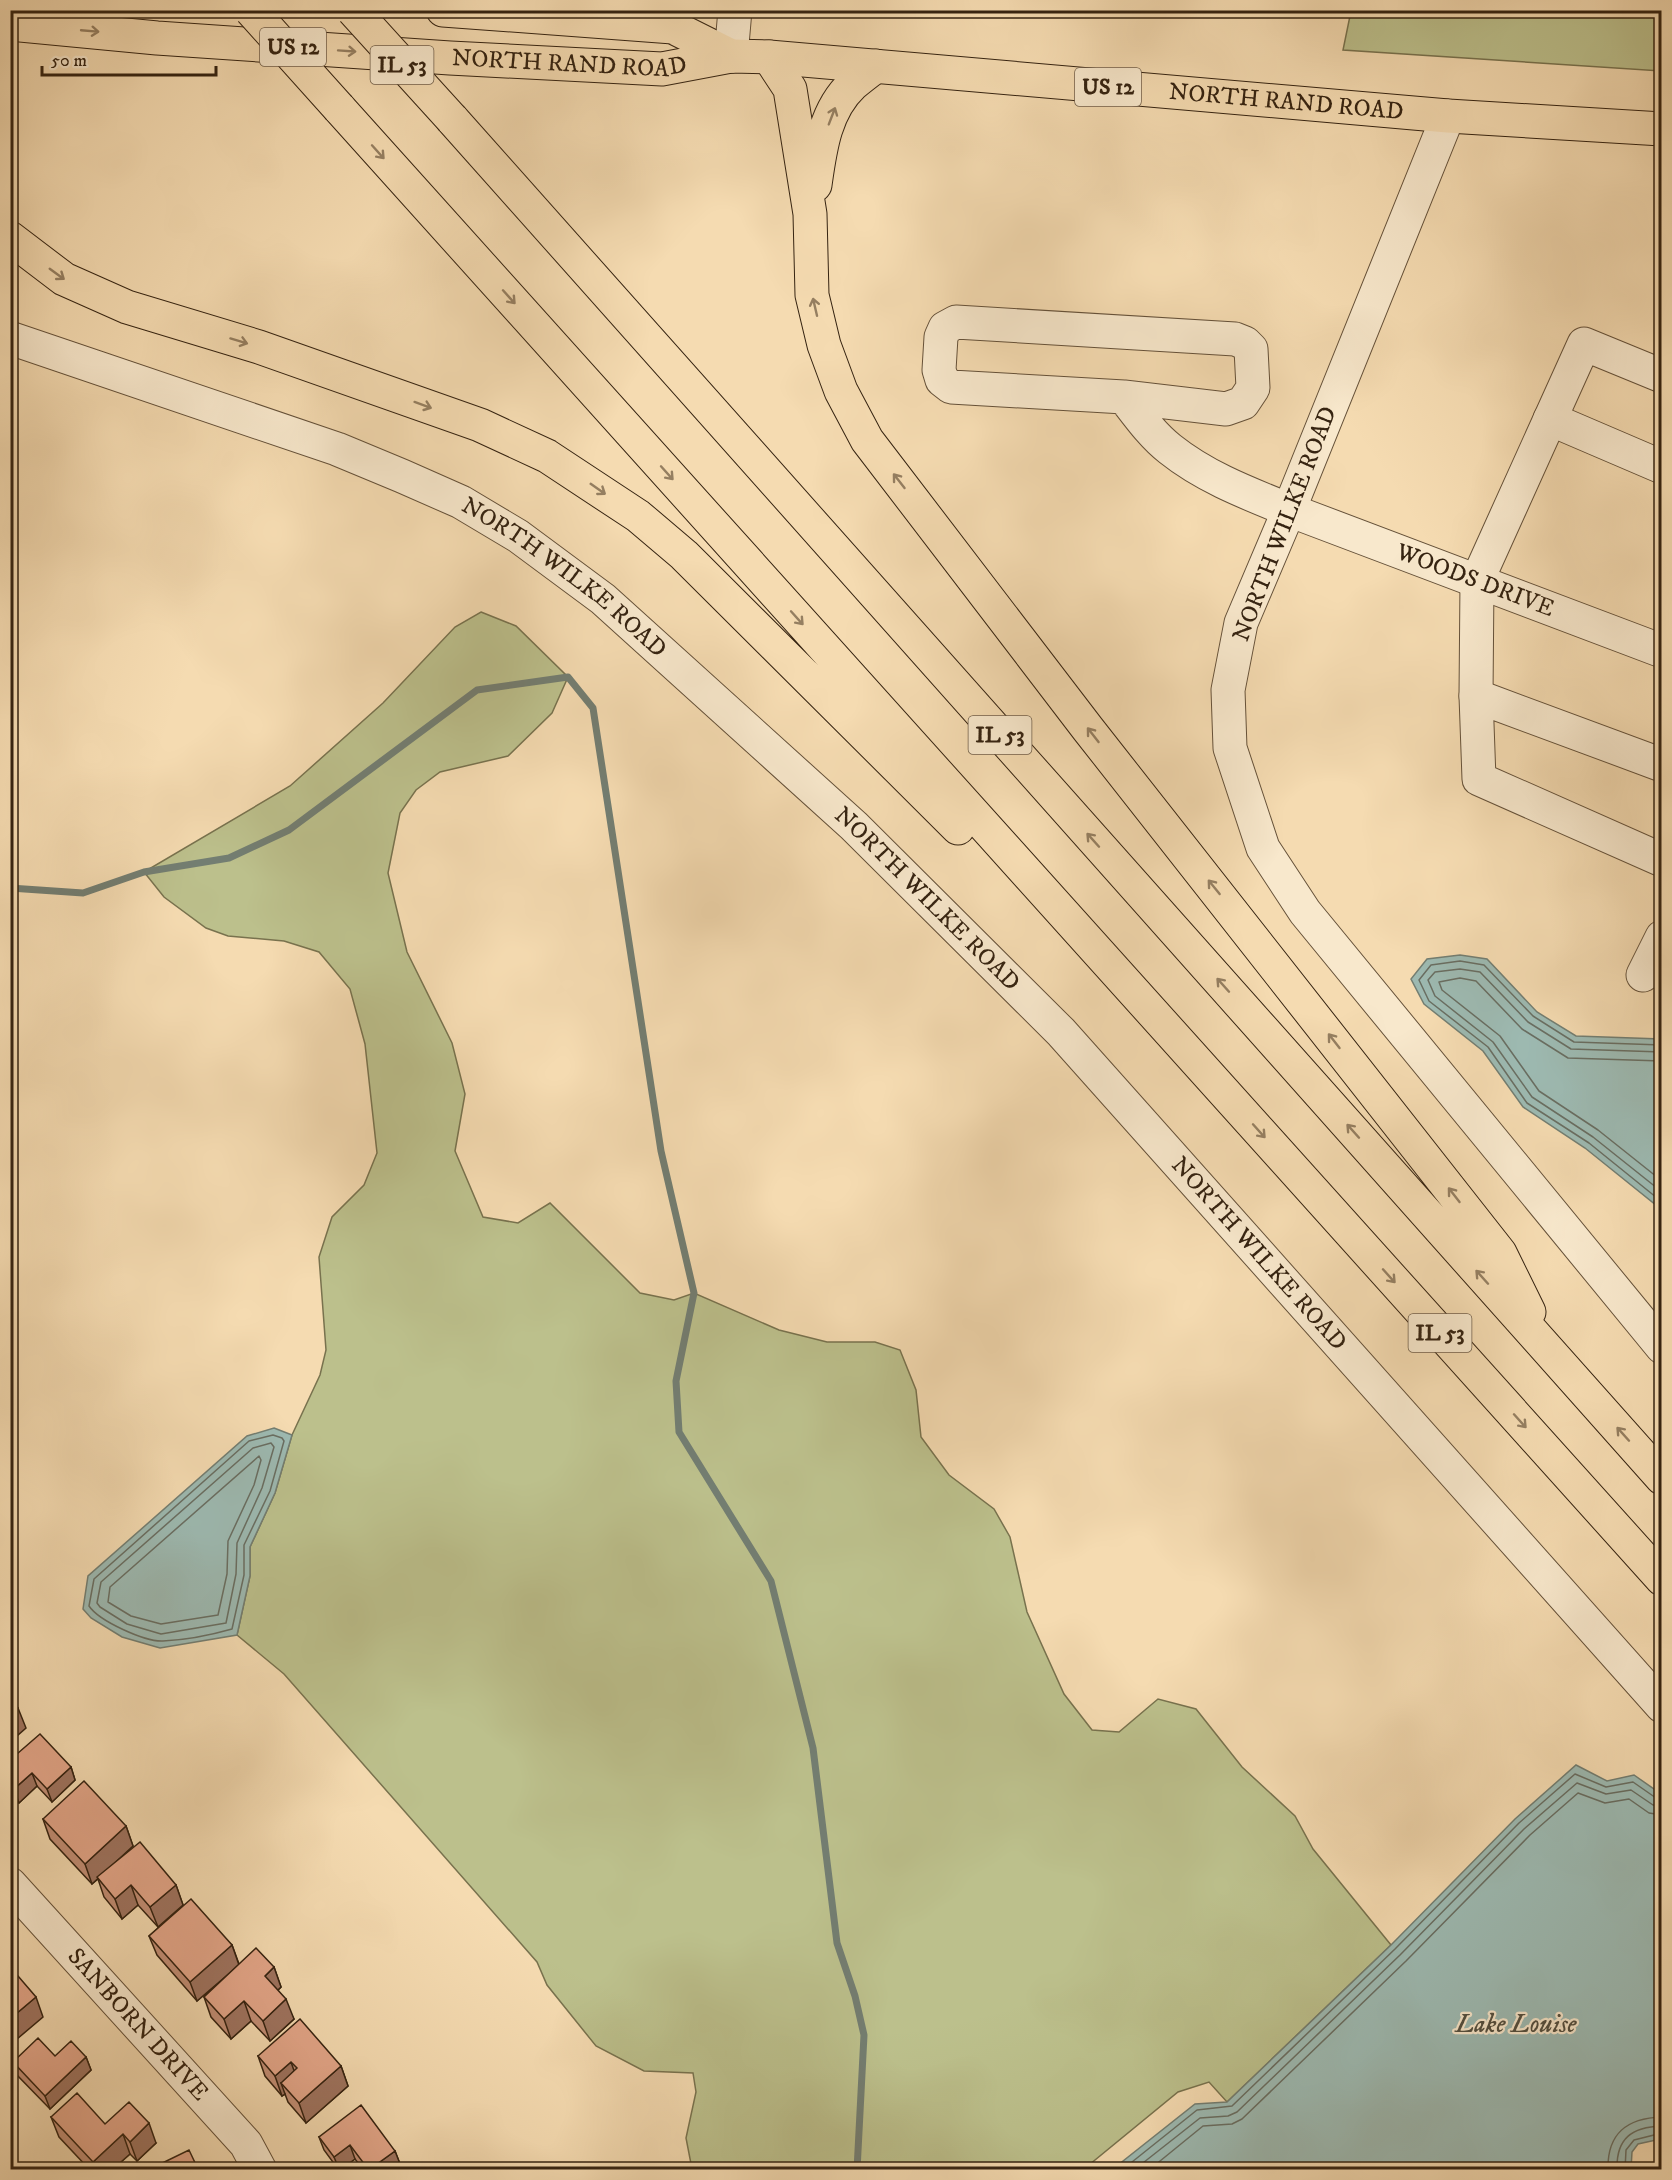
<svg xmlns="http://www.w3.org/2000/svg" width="1672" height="2180" font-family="'IM FELL DW Pica',serif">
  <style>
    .green { fill: #bcc08c; stroke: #78724e; stroke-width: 1.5 }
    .water { fill: #9dbab2; stroke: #737e72; stroke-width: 1.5 }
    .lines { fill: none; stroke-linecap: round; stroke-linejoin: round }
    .shore { stroke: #696e62; stroke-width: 1.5 }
    .stream { stroke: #737e72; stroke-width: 7 }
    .minor-casing { stroke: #655139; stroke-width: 35 }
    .major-casing { stroke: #352311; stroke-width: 35 }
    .highway-casing { stroke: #352311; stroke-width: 35 }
    .minor { stroke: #f8e8cc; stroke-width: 33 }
    .major { stroke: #f5dbb1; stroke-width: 33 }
    .highway { stroke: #f5dbb1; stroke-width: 33 }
    .highway-bridge-casing { stroke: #352311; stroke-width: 35; stroke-linecap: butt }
    .highway-bridge { stroke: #f5dbb1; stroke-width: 33 }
    .wall { fill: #c38f76; stroke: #352311; stroke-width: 1.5 }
    .shaded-wall { fill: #9f7460; stroke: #352311; stroke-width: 1.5 }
    .building { fill: #e3a689; stroke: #352311; stroke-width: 1.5 }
    .oneway { stroke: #957f61 }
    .labels { text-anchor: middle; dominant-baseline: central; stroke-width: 4.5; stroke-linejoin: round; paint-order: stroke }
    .shield { fill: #f8e8cc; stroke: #705e49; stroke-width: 1.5 }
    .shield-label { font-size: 22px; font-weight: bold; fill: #352311 }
    .street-label { font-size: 24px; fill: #352311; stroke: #f8e8cc }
    .water-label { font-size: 26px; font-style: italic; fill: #545041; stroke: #f8e8cc }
  </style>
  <rect width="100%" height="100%" fill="#f5dbb1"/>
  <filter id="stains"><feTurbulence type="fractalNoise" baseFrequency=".00333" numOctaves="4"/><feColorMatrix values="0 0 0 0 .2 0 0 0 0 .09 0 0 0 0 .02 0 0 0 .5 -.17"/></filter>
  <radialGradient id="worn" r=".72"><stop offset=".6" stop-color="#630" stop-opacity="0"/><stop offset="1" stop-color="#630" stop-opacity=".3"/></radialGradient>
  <path class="green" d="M 1351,11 L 1661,11 L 1661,71 L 1343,50 Z
    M 481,612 L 516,626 L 568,677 L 552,713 L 508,756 L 440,772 L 416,790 L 400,813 L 388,873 L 407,952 L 452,1043 L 465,1094 L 455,1151 L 483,1217 L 518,1223 L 550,1203 L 640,1293 L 674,1300 L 694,1293 L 779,1330 L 827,1342 L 875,1342 L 900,1350 L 916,1390 L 921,1437 L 949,1475 L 994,1509 L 1010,1537 L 1027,1612 L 1064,1694 L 1092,1730 L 1119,1732 L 1158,1699 L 1196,1709 L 1242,1767 L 1295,1816 L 1313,1849 L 1391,1945 L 1227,2102 L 1209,2082 L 1178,2092 L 1084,2169 L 692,2169 L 686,2138 L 696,2092 L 693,2073 L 644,2071 L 596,2046 L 547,1985 L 537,1962 L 284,1674 L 237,1635 L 250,1576 L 250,1547 L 275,1493 L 292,1435 L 320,1375 L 326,1350 L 319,1257 L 332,1217 L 364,1185 L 377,1153 L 365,1044 L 350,989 L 319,952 L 284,941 L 228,936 L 206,928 L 164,897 L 144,872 L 290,786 L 383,703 L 455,627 Z"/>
  <path class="water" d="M 1460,955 L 1487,959 L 1537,1012 L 1576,1036 L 1661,1039 L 1661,1218 L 1657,1206 L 1585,1148 L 1523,1107 L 1483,1051 L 1424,1004 L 1411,979 L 1427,959 Z
    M 274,1428 L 292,1435 L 275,1493 L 250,1547 L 250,1576 L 237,1635 L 160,1648 L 122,1637 L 91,1618 L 83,1609 L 88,1576 L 247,1436 Z
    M 1576,1765 L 1607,1781 L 1634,1775 L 1661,1794 L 1661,2139 L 1638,2144 L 1632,2152 L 1631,2169 L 1113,2169 L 1195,2104 L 1227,2102 L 1391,1945 L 1515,1819 Z"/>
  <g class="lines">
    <path class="shore" d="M 1662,1045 L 1574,1042 L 1533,1016 L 1484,965 L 1460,961 L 1431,965 L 1419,980 L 1429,1001 L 1488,1047 L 1527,1103 L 1589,1143 L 1662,1202
      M 1662,1052 L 1571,1049 L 1528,1022 L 1480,972 L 1460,969 L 1435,972 L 1428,980 L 1435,996 L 1493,1042 L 1532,1097 L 1593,1137 L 1662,1192
      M 1662,1061 L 1568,1058 L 1522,1029 L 1476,981 L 1460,978 L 1439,982 L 1442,990 L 1500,1036 L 1539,1091 L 1598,1130 L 1662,1181
      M 273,1435 L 282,1438 L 284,1441 L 270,1491 L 244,1545 L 244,1575 L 232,1629 C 211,1635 185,1640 163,1641 C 145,1642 99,1621 89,1606 L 94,1579 L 249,1441 Z
      M 271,1443 L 274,1447 L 262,1488 L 237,1543 L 236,1574 L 226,1623 L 161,1634 L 127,1624 L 100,1607 L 97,1603 L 101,1582 L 253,1448 Z
      M 259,1456 L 261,1460 L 254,1485 L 228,1541 L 227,1574 L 218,1615 L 161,1624 L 131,1616 L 108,1602 L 110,1587 Z
      M 1122,2170 L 1197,2110 L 1232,2106 L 1395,1949 L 1519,1823 L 1575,1774 L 1606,1787 L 1633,1782 L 1656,1798 L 1662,1799
      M 1134,2170 L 1200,2118 L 1228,2116 L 1237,2112 L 1400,1955 L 1524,1829 L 1577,1783 L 1606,1794 L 1631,1790 L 1653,1805 L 1662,1806
      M 1149,2170 L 1203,2126 L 1232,2124 L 1242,2119 L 1406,1961 L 1530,1835 L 1578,1793 L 1605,1803 L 1629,1799 L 1649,1813 L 1662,1815
      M 1608,2170 C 1607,2133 1627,2118 1662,2117
      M 1617,2170 C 1616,2138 1632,2127 1662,2126
      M 1625,2170 L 1626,2150 L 1634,2140 L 1662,2133"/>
    <path class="stream" d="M 10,888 L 83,893 L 144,872 L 229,858 L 289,830 L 477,690 L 568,677 L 593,708 L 661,1151 L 694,1293 L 676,1381 L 679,1432 L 771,1581 L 813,1748 L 837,1943 L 855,1996 L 864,2035 L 857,2170"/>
    <g class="minor-casing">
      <g id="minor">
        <path d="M 731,56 L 735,10"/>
        <path d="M 1448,116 L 1289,510 L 1241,623 L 1228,690 L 1230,748 L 1263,848 L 1305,912 L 1662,1347"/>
        <path id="s1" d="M 10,338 L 337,449 L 402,476 L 461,502 L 518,536 L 603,599 L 854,826 L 1061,1032 L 1662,1706"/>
        <path id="s2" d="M 1124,397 L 1226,409 L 1243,403 L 1253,388 L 1251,349 L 1245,343 L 1235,339 L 956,322 L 945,328 L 941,337 L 939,370 L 942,380 L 951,387 L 1124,397 C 1138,415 1152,435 1170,449 C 1205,477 1247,493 1289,510 L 1662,651"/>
        <path d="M 1550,419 L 1662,467"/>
        <path d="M 1476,696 L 1477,581 L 1584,344 L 1662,376"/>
        <path d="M 1662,765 L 1476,696 L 1479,779 L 1662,860"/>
        <path d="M 1643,975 L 1662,937"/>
        <path id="s3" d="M 10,1884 L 246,2144 L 260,2170"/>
      </g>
    </g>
    <g class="major-casing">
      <g id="major">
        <path d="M 443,10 L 673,27 L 731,56"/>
        <path id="s4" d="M 10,24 L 157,38 L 450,58 L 662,69 L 731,56 L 769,57 L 1448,116 L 1662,129"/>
      </g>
    </g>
    <g class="highway-casing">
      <path id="highway" d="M 769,57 L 790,89 L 810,214 L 812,295 L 824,345 L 841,391 L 867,440 L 1088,729 L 1500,1253 L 1529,1312
        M 339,108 L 1662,1579
        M 452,119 L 1662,1478
        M 815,185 C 820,149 825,110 853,84 C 860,78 868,72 876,66
        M 10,238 L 64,279 L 127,307 L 259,347 L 480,425 L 547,456 L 638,516 L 684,555 L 958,828"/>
    </g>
    <use href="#minor" class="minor"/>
    <use href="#major" class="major"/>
    <use href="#highway" class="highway"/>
    <g class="highway-bridge-casing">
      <path id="highway-bridge" d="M 251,10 L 339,108
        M 353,10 L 452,119"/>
    </g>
    <use href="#highway-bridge" class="highway-bridge"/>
  </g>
  <path class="wall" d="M 10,1760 L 71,1767 L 75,1780 L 52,1802 L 37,1786 L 19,1803 L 10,1793 Z
    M 43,1819 L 126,1826 L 133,1846 L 118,1860 L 176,1885 L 183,1905 L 232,1945 L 239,1964 L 274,1967 L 281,1987 L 278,1990 L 294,2019 L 270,2041 L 251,2021 L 231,2039 L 211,2017 L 204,1997 L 228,1974 L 197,2001 L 157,1955 L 149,1936 L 183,1906 L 158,1927 L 138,1905 L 122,1919 L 104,1897 L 98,1879 L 92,1884 L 50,1839 Z
    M 55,2056 L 86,2057 L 91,2070 L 50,2109 L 17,2075 L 13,2062 Z
    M 258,2056 L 341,2066 L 348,2086 L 306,2123 L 288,2102 L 285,2094 L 282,2096 L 265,2076 Z
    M 51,2117 L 105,2124 L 156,2143 L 137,2161 L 130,2154 L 113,2169 L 89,2169 L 59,2137 Z
    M 319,2137 L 395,2151 L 400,2164 L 393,2169 L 363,2169 L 355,2159 L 341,2169 L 338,2169 L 324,2150 Z"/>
  <path class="shaded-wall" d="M 18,1708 L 26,1728 L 10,1742 L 10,1715 Z
    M 71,1767 L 75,1780 L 52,1802 L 47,1789 Z
    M 32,1773 L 37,1786 L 19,1803 L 14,1789 Z
    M 126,1826 L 133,1846 L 92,1884 L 85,1864 Z
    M 131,1885 L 138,1905 L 122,1919 L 115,1899 Z
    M 176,1885 L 183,1905 L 158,1927 L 150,1907 Z
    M 232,1945 L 239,1965 L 197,2001 L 190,1982 Z
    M 274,1967 L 281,1987 L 272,1996 L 265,1976 Z
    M 36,1997 L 43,2017 L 10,2045 L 10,2019 Z
    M 286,1999 L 294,2019 L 270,2041 L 263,2021 Z
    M 244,2001 L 251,2021 L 231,2039 L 224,2019 Z
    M 86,2057 L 91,2070 L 50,2109 L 45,2096 Z
    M 291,2062 L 298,2082 L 281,2083 L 285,2094 L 282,2096 L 275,2076 Z
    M 341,2066 L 348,2086 L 306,2123 L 299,2103 Z
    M 149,2123 L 156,2143 L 137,2161 L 130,2142 Z
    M 123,2134 L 130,2154 L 113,2169 L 96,2169 L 93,2162 Z
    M 350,2145 L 355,2159 L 341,2169 L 339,2169 L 334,2157 Z
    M 395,2151 L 400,2164 L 393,2169 L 370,2169 Z"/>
  <path class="building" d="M 10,1699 L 18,1708 L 10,1715 Z
    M 40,1734 L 71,1767 L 47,1789 L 32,1773 L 14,1789 L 10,1785 L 10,1760 Z
    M 84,1781 L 126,1826 L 85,1864 L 43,1819 Z
    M 140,1842 L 176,1885 L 150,1907 L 131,1885 L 115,1899 L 97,1877 Z
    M 191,1899 L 232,1945 L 190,1982 L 149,1936 Z
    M 256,1948 L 274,1967 L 265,1976 L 286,1999 L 263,2021 L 244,2001 L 224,2019 L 204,1997 Z
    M 18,1976 L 36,1997 L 10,2019 L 10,1983 Z
    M 300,2019 L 341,2066 L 299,2103 L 281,2083 L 297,2068 L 291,2062 L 275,2076 L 258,2056 Z
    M 38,2038 L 55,2056 L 71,2041 L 86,2057 L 45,2096 L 13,2062 Z
    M 77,2093 L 105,2124 L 129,2102 L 149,2123 L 130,2142 L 123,2134 L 93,2162 L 51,2117 Z
    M 361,2105 L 395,2151 L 370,2169 L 368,2169 L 350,2145 L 334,2157 L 319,2137 Z
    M 189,2150 L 198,2169 L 150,2169 Z"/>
  <defs><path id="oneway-shaft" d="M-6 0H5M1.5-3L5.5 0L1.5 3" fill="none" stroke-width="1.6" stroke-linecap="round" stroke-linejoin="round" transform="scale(1.5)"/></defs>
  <g class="oneway">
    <use href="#oneway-shaft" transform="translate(90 31) rotate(5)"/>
    <use href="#oneway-shaft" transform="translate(347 51) rotate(4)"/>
    <use href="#oneway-shaft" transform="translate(832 116) rotate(-69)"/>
    <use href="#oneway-shaft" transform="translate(378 152) rotate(48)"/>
    <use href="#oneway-shaft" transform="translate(57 274) rotate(36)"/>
    <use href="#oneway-shaft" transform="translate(509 297) rotate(48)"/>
    <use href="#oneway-shaft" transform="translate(815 307) rotate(-103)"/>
    <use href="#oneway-shaft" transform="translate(239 341) rotate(17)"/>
    <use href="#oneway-shaft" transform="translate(423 405) rotate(20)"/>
    <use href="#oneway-shaft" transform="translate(667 473) rotate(48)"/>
    <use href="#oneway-shaft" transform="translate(899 481) rotate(-128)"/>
    <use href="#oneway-shaft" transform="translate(598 489) rotate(35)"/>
    <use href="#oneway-shaft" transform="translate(797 618) rotate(48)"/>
    <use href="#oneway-shaft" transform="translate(1093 735) rotate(-128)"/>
    <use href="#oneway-shaft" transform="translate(1093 840) rotate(-132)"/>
    <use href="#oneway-shaft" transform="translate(1214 887) rotate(-129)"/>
    <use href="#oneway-shaft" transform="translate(1223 985) rotate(-132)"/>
    <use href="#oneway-shaft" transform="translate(1334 1041) rotate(-128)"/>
    <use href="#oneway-shaft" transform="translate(1259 1131) rotate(48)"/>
    <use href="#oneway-shaft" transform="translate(1353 1131) rotate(-132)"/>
    <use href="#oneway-shaft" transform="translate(1454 1195) rotate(-128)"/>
    <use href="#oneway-shaft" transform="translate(1389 1276) rotate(48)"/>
    <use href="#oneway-shaft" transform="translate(1482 1277) rotate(-132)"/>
    <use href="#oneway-shaft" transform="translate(1520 1421) rotate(48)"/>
    <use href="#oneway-shaft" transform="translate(1623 1434) rotate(-132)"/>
  </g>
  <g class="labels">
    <g class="shield">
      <rect x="260" y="28" width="66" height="38" rx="4.5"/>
      <rect x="370.5" y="46" width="63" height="38" rx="4.5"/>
      <rect x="1075" y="68" width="66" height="38" rx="4.5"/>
      <rect x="968.5" y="716" width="63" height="38" rx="4.5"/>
      <rect x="1408.5" y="1314" width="63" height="38" rx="4.5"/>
    </g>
    <g class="shield-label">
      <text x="293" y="47">US 12</text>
      <text x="402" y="65">IL 53</text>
      <text x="1108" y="87">US 12</text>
      <text x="1000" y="735">IL 53</text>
      <text x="1440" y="1333">IL 53</text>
    </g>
    <g class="street-label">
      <text stroke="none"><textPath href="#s4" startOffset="561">NORTH RAND ROAD</textPath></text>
      <text stroke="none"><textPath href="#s4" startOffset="1281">NORTH RAND ROAD</textPath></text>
      <text transform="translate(1285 524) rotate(-69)">NORTH WILKE ROAD</text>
      <text stroke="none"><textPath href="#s1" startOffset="608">NORTH WILKE ROAD</textPath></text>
      <text stroke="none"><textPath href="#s2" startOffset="1130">WOODS DRIVE</textPath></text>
      <text stroke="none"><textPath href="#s1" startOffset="1094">NORTH WILKE ROAD</textPath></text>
      <text stroke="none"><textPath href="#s1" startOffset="1580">NORTH WILKE ROAD</textPath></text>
      <text stroke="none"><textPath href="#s3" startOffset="190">SANBORN DRIVE</textPath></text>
    </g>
    <g class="water-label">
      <text x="1516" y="2024">Lake Louise</text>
    </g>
  </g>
  <rect width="1672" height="2180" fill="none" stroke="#f5dbb1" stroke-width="36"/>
  <rect x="12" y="12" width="1648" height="2156" fill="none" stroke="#352311" stroke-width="3"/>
  <rect x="18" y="18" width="1636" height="2144" fill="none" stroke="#352311" stroke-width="1.5"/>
  <path d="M42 66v9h174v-9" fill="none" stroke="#352311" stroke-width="3"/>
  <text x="51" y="66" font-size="18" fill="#352311" stroke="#f8e8cc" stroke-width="4.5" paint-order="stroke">50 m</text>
  <rect width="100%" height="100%" filter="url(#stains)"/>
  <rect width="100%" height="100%" fill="url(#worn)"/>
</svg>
